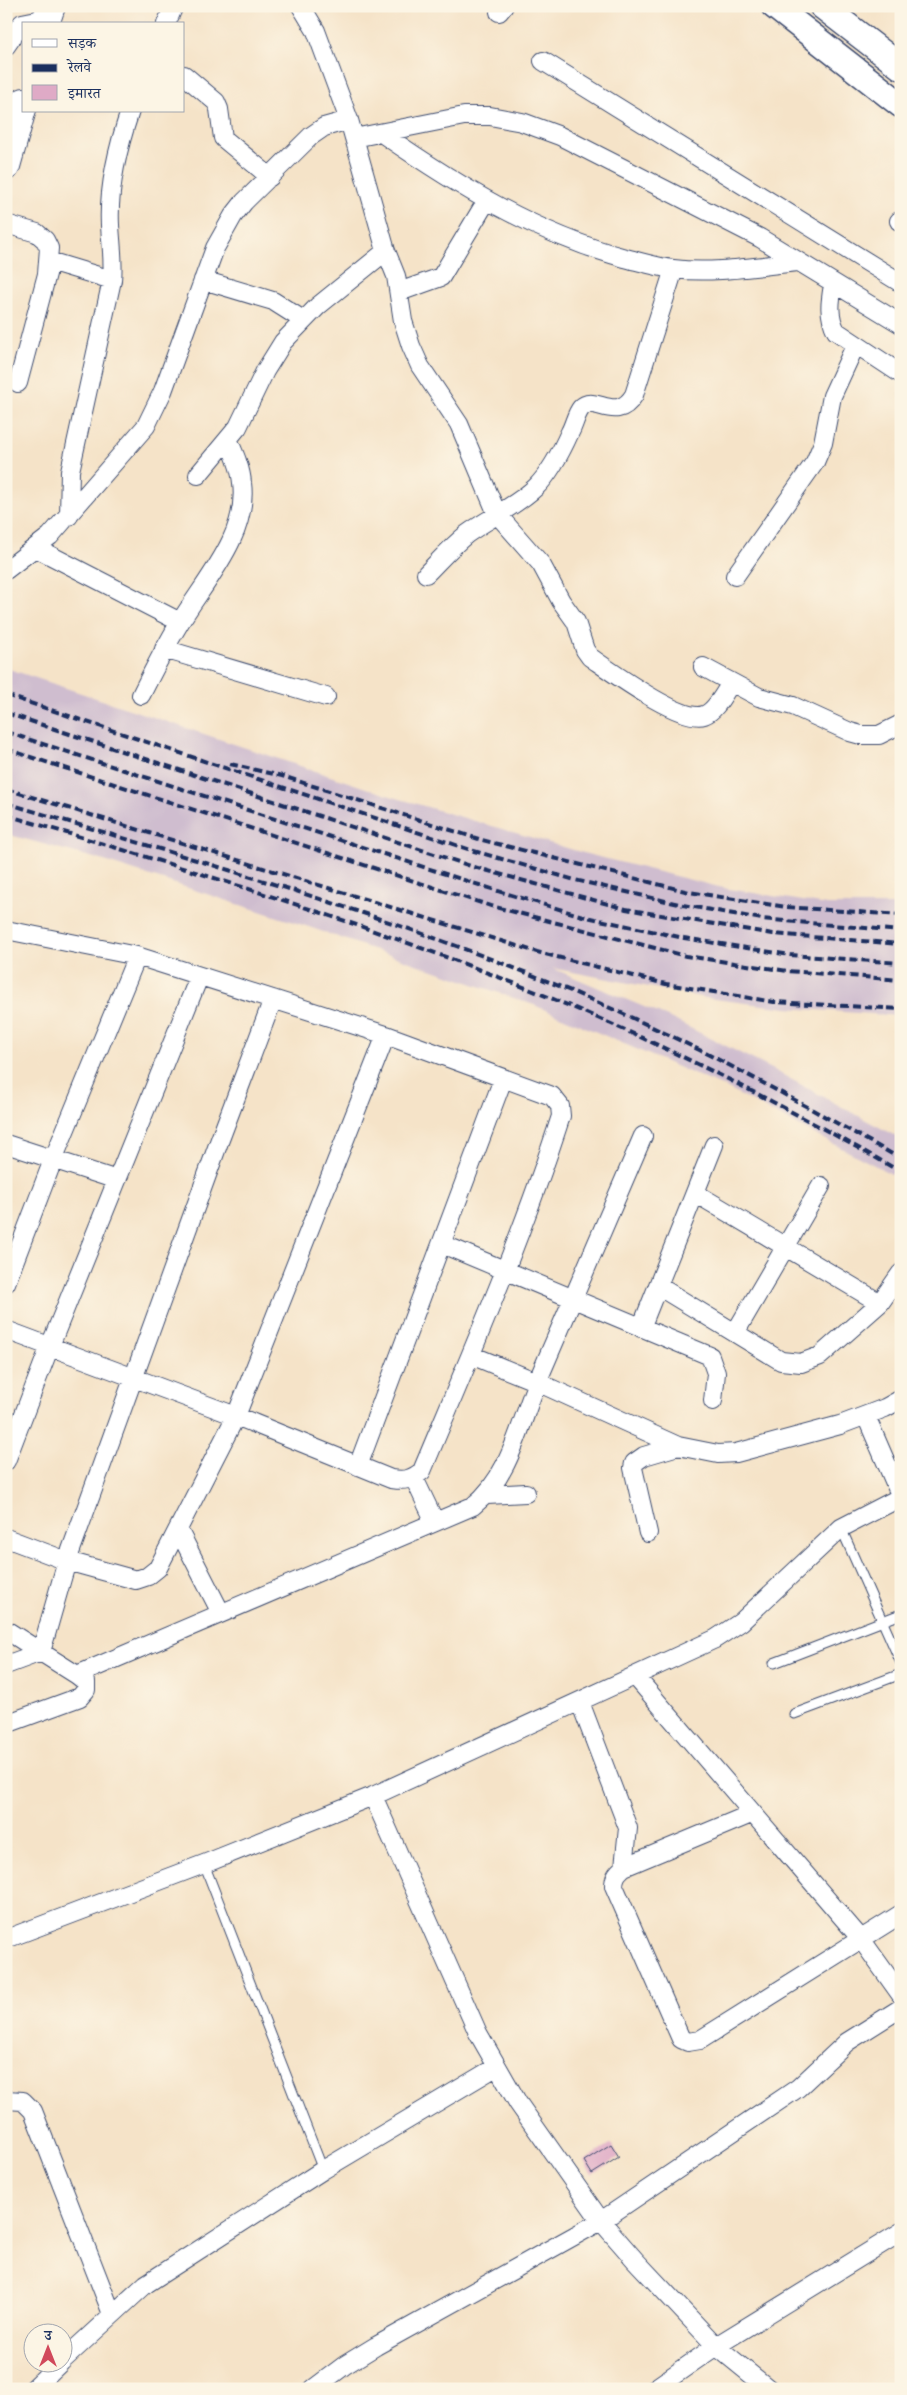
<svg xmlns="http://www.w3.org/2000/svg" width="907" height="2395" font-family="Vollkorn,'Noto Serif Devanagari',serif">
  <style>
    .industrial { fill: #cfbdcf }
    .building { fill: #dfaac6 }
    .lines { fill: none; stroke-linecap: round; stroke-linejoin: round }
    .lane-casing { stroke: #3c4a6e; stroke-width: 11 }
    .street-casing { stroke: #3c4a6e; stroke-width: 20 }
    .secondary-casing { stroke: #3c4a6e; stroke-width: 28 }
    .highway-casing { stroke: #3c4a6e; stroke-width: 30 }
    .lane { stroke: #fff; stroke-width: 9 }
    .street { stroke: #fff; stroke-width: 18 }
    .secondary { stroke: #fff; stroke-width: 25 }
    .highway { stroke: #fff; stroke-width: 28 }
    .rail { stroke: #1b2f5e; stroke-width: 4; stroke-dasharray: 8 4; stroke-linecap: butt }
  </style>
  <rect width="100%" height="100%" fill="#fcf5e5"/>
  <filter id="ink" filterUnits="userSpaceOnUse"><feTurbulence type="fractalNoise" baseFrequency=".02" numOctaves="2"/><feDisplacementMap in="SourceGraphic" scale="10" xChannelSelector="R" yChannelSelector="G"/><feConvolveMatrix kernelMatrix="1 2 1 2 8 2 1 2 1" color-interpolation-filters="sRGB"/></filter>
  <filter id="wash" filterUnits="userSpaceOnUse"><feTurbulence type="fractalNoise" baseFrequency=".0096" numOctaves="4" result="noise"/><feDisplacementMap in="SourceGraphic" scale="20" xChannelSelector="R" yChannelSelector="G"/><feGaussianBlur stdDeviation="1.12" result="paint"/><feColorMatrix in="noise" values="0 0 0 0 0 0 0 0 0 0 0 0 0 0 0 0 0 1.4 0 .05"/><feComposite in="paint" operator="in"/></filter>
  <g filter="url(#wash)">
    <rect width="100%" height="100%" fill="#f5e3c8"/>
    <path class="industrial" d="M 6,668 L 390,796 L 587,854 L 723,888 L 827,905 L 901,905 L 901,1016 L 787,1008 L 706,998 L 552,968 L 670,1018 L 774,1070 L 901,1139 L 901,1179 L 724,1087 L 534,1005 L 309,927 L 98,859 L 6,834 Z"/>
    <g id="blocks">
      <path class="building" d="M 611,2144 L 619,2157 L 592,2174 L 584,2161 Z"/>
    </g>
  </g>
  <g filter="url(#ink)">
    <use href="#blocks" fill-opacity="0" stroke="#3c4a6e" stroke-width="1"/>
    <g class="lines">
      <g class="lane-casing">
        <path id="lane" d="M 841,1528 L 901,1663
          M 774,1663 L 901,1614
          M 794,1714 L 901,1674
          M 204,1864 L 323,2170"/>
      </g>
      <g class="street-casing">
        <path id="street" d="M 301,6 L 316,31 L 349,120 L 386,251 L 396,276 L 403,321 L 411,346 L 420,366 L 459,424 L 497,514 L 541,564 L 561,601 L 576,622 L 585,650 L 590,657 C 612,672 681,723 704,715 C 716,711 724,693 731,683
          M 499,12 L 504,6
          M 166,24 L 174,6
          M 6,46 L 22,23 L 47,18
          M 543,61 L 901,283
          M 184,75 L 216,102 L 219,109 L 223,138 L 270,177
          M 383,134 C 458,186 536,234 625,258 C 641,262 657,267 673,269 C 714,274 757,266 798,262
          M 354,138 L 464,116 L 490,116 L 522,122 L 560,136 L 760,238 L 901,324
          M 899,221 L 901,222
          M 6,224 L 37,233 L 45,240 L 49,248 L 47,274 L 18,383
          M 49,261 L 112,280
          M 203,280 L 273,301 L 303,320
          M 833,285 C 830,302 828,315 836,331 L 901,374
          M 399,292 L 441,277 L 487,200
          M 198,475 L 238,427 L 265,371 L 283,342 L 318,306 L 386,251
          M 69,516 L 70,471 L 112,280 C 114,261 111,244 110,225 C 108,188 118,147 130,111
          M 36,548 L 180,622
          M 6,570 L 50,536 L 146,426 L 163,391 L 215,248 L 233,216 L 244,202 L 311,136 L 324,127 L 349,120
          M 426,574 C 439,561 452,546 467,534 C 489,518 516,506 536,487 C 550,473 562,450 570,432 C 574,425 576,414 581,408 C 594,393 616,425 634,395 L 674,269
          M 735,576 L 815,462 L 823,443 L 832,396 L 855,346
          M 164,649 L 326,697
          M 703,667 L 759,697 L 793,706 L 850,732 L 861,735 L 879,735 L 901,724
          M 141,695 C 153,671 165,647 179,624 C 204,582 249,535 242,483 C 241,468 234,453 228,439
          M 6,930 L 137,956 L 386,1035 L 552,1096 L 560,1106 L 561,1116 C 522,1237 471,1354 422,1471 C 411,1480 404,1481 391,1479 L 236,1416 L 6,1330
          M 6,1144 L 117,1180
          M 695,1193 L 880,1303
          M 442,1244 L 710,1356 L 716,1373 L 713,1401
          M 6,1283 L 53,1160 L 137,956
          M 658,1286 L 781,1361 L 801,1363 L 820,1356 L 880,1303 L 901,1273
          M 641,1328 L 714,1145
          M 735,1333 L 821,1186
          M 471,1355 L 537,1382 L 678,1446 L 718,1454 L 736,1453 L 840,1425 L 885,1408 L 901,1399
          M 866,1416 L 901,1497
          M 6,1461 L 50,1346 L 199,977
          M 358,1466 L 503,1079
          M 414,1478 L 435,1522
          M 487,1495 L 526,1493
          M 178,1529 L 221,1613
          M 648,1533 L 633,1468 L 634,1463 L 644,1456 L 678,1446
          M 6,1538 L 67,1561 L 219,1142 L 273,999
          M 6,1630 L 77,1675 L 86,1682 L 86,1690 L 80,1697 L 6,1724
          M 6,1665 L 41,1652 L 67,1561 L 136,1580 L 148,1576 L 158,1568 L 236,1416 L 386,1035
          M 77,1675 L 473,1506 C 511,1476 520,1422 538,1380 C 573,1298 608,1217 643,1136
          M 635,1676 L 861,1939 L 901,1995
          M 580,1702 L 628,1828 L 624,1867
          M 373,1796 L 478,2033 L 518,2103 L 601,2221 L 635,2260 L 716,2346 L 769,2389
          M 751,1814 L 624,1867 C 617,1873 614,1877 614,1886 L 681,2039 L 688,2042 L 700,2040 L 901,1914
          M 6,1939 L 204,1864 L 373,1796 L 715,1639 L 741,1622 L 841,1528 L 901,1497
          M 6,2100 L 23,2101 L 33,2111 L 112,2314
          M 62,2361 L 146,2284 L 323,2170 L 496,2067
          M 33,2389 L 61,2362
          M 313,2389 L 345,2365 L 376,2346 L 601,2221 L 798,2088 L 847,2042 L 901,2008
          M 654,2389 L 716,2346 L 901,2232"/>
      </g>
      <g class="secondary-casing">
        <path id="secondary" d="M 774,6 L 901,105
          M 822,6 L 901,67"/>
      </g>
      <g class="highway-casing">
        <path id="highway" d="M 45,24 L 51,6
          M 6,166 L 24,102"/>
      </g>
      <use href="#lane" class="lane"/>
      <use href="#street" class="street"/>
      <use href="#secondary" class="secondary"/>
      <use href="#highway" class="highway"/>
      <path class="rail" d="M 6,695 L 474,851 L 575,880 L 683,905 L 762,919 L 901,931
        M 6,713 L 474,867 L 626,909 L 773,934 L 901,944
        M 6,732 L 498,891 L 586,917 L 684,938 L 790,955 L 901,963
        M 6,749 L 491,906 L 686,956 L 788,971 L 901,980
        M 230,764 L 282,776 L 482,840 L 689,892 L 786,907 L 901,915
        M 6,789 L 537,952 L 666,984 L 774,1002 L 901,1009
        M 6,803 C 212,865 420,923 617,1011 C 714,1054 808,1107 901,1159
        M 6,815 C 183,867 360,921 531,990 C 658,1041 782,1104 901,1172"/>
    </g>
  </g>
  <rect width="907" height="2395" fill="none" stroke="#fcf5e5" stroke-width="25"/>
  <rect x="22" y="22" width="162" height="90" fill="#fcf5e5" stroke="#a2a6af"/>
  <rect x="32" y="39" width="25" height="8" fill="#ffffff" stroke="#a2a6af"/>
  <text x="68" y="48" font-size="15" fill="#1b2f5e">सड़क</text>
  <rect x="32" y="64" width="25" height="8" fill="#1b2f5e" stroke="#a2a6af"/>
  <text x="68" y="72" font-size="15" fill="#1b2f5e">रेलवे</text>
  <rect x="32" y="85" width="25" height="15" fill="#dfaac6" stroke="#a2a6af"/>
  <text x="68" y="98" font-size="15" fill="#1b2f5e">इमारत</text>
  <g transform="translate(48 2348)"><circle r="24" fill="#fcf5e5" stroke="#a2a6af"/>
  <path d="M0-4L9 19L0 12L-9 19Z" fill="#d1495b"/>
  <text y="-8" font-size="14" font-weight="bold" text-anchor="middle" fill="#1b2f5e">उ</text>
  </g>
</svg>
